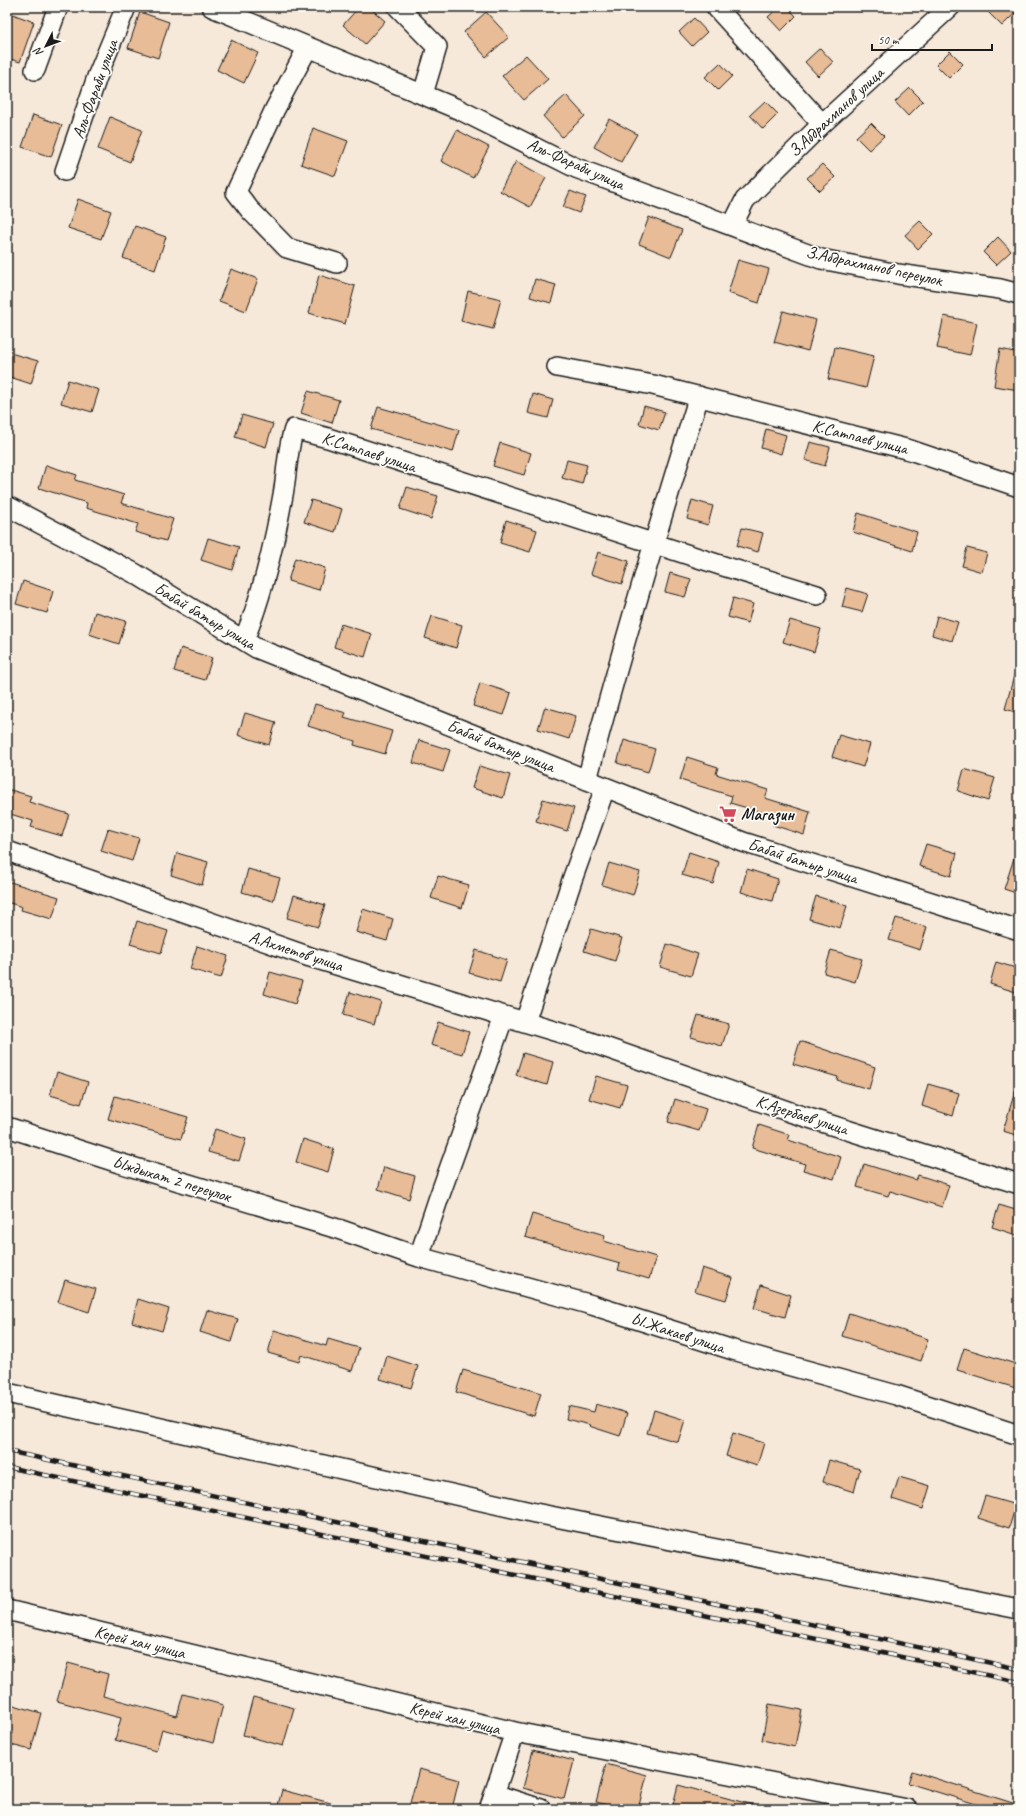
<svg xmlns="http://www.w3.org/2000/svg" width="1026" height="1816" font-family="Caveat,sans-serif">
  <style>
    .building { fill: #e7bc97; stroke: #1c1c1c }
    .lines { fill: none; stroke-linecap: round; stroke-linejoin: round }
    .minor-casing { stroke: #1c1c1c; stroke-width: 22 }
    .minor { stroke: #fdfcf7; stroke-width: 19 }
    .rail-casing { stroke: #1c1c1c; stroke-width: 4.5 }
    .rail { stroke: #fdfcf7; stroke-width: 3; stroke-dasharray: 9; stroke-linecap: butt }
    .labels { text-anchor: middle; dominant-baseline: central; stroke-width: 3.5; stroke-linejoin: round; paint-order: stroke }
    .street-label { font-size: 17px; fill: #1c1c1c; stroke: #fdfcf7 }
    .poi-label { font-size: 17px; font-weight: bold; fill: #1c1c1c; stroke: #fdfcf7; text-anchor: start }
  </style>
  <rect width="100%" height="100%" fill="#f6e9da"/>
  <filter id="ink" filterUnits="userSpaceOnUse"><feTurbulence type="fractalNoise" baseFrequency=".025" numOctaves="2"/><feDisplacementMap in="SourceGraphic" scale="8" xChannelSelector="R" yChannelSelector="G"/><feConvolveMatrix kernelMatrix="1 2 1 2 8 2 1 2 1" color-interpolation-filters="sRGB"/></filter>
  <g filter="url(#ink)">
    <path class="building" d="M 359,7 L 369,7 L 385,21 L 365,44 L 343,25 Z
      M 779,7 L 787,7 L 796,16 L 781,31 L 768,17 Z
      M 983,7 L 1019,7 L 1019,9 L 1002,26 Z
      M 7,12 L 34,22 L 20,62 L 7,58 Z
      M 140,12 L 169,22 L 158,58 L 128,48 Z
      M 486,12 L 509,37 L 486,57 L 464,32 Z
      M 694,18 L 707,32 L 692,46 L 679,32 Z
      M 231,40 L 258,53 L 244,83 L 217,70 Z
      M 820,48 L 833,62 L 818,76 L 805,62 Z
      M 950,51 L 963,64 L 949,78 L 936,65 Z
      M 526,55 L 548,79 L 524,100 L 502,76 Z
      M 720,63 L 732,76 L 718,90 L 705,77 Z
      M 910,88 L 923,101 L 908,116 L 895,102 Z
      M 566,95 L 585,116 L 562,137 L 543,116 Z
      M 765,101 L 778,114 L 763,129 L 750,115 Z
      M 33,115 L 62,125 L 51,157 L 22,147 Z
      M 110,117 L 142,130 L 130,162 L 98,149 Z
      M 609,119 L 637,134 L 621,162 L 594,147 Z
      M 871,123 L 884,136 L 869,150 L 856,137 Z
      M 313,128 L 348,141 L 335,176 L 301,164 Z
      M 457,130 L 489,147 L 473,178 L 441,161 Z
      M 516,161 L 546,178 L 530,207 L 500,191 Z
      M 822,164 L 835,177 L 820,191 L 807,178 Z
      M 570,191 L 586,197 L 579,213 L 563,207 Z
      M 78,199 L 111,211 L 101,239 L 68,228 Z
      M 649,217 L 682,230 L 671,257 L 639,244 Z
      M 920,221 L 933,234 L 918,249 L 905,235 Z
      M 135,226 L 166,237 L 155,270 L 123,258 Z
      M 998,237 L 1011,251 L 996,265 L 983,252 Z
      M 738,260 L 769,269 L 759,303 L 728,293 Z
      M 231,269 L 258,279 L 246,311 L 219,301 Z
      M 319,275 L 355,286 L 345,324 L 309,313 Z
      M 535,279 L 556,285 L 551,303 L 530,297 Z
      M 468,291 L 501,299 L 493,329 L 461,321 Z
      M 783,311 L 816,320 L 808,351 L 774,342 Z
      M 944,316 L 977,323 L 970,355 L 937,348 Z
      M 835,347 L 874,356 L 866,388 L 828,379 Z
      M 1000,349 L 1019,353 L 1019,390 L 994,386 Z
      M 7,352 L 38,361 L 31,384 L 7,376 Z
      M 68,380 L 99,390 L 92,412 L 61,403 Z
      M 308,391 L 339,400 L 332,423 L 301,413 Z
      M 533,394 L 553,400 L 548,418 L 528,413 Z
      M 644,406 L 665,412 L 659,430 L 639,424 Z
      M 378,407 L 459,430 L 453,452 L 371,429 Z
      M 242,415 L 273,424 L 266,447 L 235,437 Z
      M 766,429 L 786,435 L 781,454 L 761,448 Z
      M 810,442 L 830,447 L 825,466 L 805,460 Z
      M 500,443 L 531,453 L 524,475 L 493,466 Z
      M 567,460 L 587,465 L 582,484 L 562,478 Z
      M 46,465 L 77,475 L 75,480 L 124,495 L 121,503 L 173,519 L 166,541 L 135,532 L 138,524 L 86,508 L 87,503 L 39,488 Z
      M 407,487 L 438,496 L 431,519 L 400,509 Z
      M 311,500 L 342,509 L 335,532 L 304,522 Z
      M 692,500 L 713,506 L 708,525 L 687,519 Z
      M 858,513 L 917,532 L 912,551 L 853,532 Z
      M 506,520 L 537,530 L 530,552 L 500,543 Z
      M 742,528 L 763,533 L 758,552 L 737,546 Z
      M 208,538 L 239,547 L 232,570 L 201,560 Z
      M 967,548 L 987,553 L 982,572 L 962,566 Z
      M 598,552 L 629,561 L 622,584 L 591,574 Z
      M 295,558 L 325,568 L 319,590 L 288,581 Z
      M 670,573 L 691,579 L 685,597 L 665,592 Z
      M 23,581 L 53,591 L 47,613 L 16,604 Z
      M 847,588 L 868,594 L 862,612 L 842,607 Z
      M 733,598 L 753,604 L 748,623 L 728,617 Z
      M 95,612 L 126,621 L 119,644 L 89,634 Z
      M 432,616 L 462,625 L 456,648 L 425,638 Z
      M 937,616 L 958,622 L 952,641 L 932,635 Z
      M 790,620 L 821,629 L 814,652 L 783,642 Z
      M 341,624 L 372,634 L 365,657 L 334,647 Z
      M 181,648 L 212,658 L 205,680 L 174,671 Z
      M 1015,672 L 1019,672 L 1019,713 L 1005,709 Z
      M 480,683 L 511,693 L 504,715 L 473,706 Z
      M 315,704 L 346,713 L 344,717 L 392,731 L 385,754 L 354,745 L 355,741 L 308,726 Z
      M 545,707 L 576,716 L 569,739 L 538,729 Z
      M 245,713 L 276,722 L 269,745 L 238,735 Z
      M 839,735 L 870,744 L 863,767 L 832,757 Z
      M 419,740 L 450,750 L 443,772 L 413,763 Z
      M 624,740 L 655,749 L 648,772 L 617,763 Z
      M 687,757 L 718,767 L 716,774 L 768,790 L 765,798 L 810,812 L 804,835 L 773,825 L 775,816 L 730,803 L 732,796 L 680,780 Z
      M 479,766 L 510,775 L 503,798 L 472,788 Z
      M 964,769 L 995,778 L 988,801 L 958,791 Z
      M 7,789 L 31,796 L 29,802 L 69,814 L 62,836 L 31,827 L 33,821 L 7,813 Z
      M 543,799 L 574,808 L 567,831 L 536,821 Z
      M 108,829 L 139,838 L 132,861 L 101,851 Z
      M 926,844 L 957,853 L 951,876 L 919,866 Z
      M 689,852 L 719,862 L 713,884 L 682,875 Z
      M 1016,852 L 1019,852 L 1019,894 L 1004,889 Z
      M 177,853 L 208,862 L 202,885 L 171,875 Z
      M 609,863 L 640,872 L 633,895 L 602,885 Z
      M 248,869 L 280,878 L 273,901 L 242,892 Z
      M 747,869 L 778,879 L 772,901 L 741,892 Z
      M 438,876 L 469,885 L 462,908 L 431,898 Z
      M 7,881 L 59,897 L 52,919 L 21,910 L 22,907 L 7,902 Z
      M 294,895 L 325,905 L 318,927 L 287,918 Z
      M 816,896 L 847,906 L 840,928 L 809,919 Z
      M 363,909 L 393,919 L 387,941 L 356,932 Z
      M 896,918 L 927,927 L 920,950 L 889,940 Z
      M 137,921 L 168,931 L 161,953 L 130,944 Z
      M 591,929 L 622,938 L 615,961 L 584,951 Z
      M 667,944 L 698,954 L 691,976 L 660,967 Z
      M 197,946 L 228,956 L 221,978 L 190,969 Z
      M 476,950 L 507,960 L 500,982 L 469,973 Z
      M 831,950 L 862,959 L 855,982 L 824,973 Z
      M 996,962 L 1019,969 L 1019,993 L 990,984 Z
      M 270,972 L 302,981 L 295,1004 L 264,994 Z
      M 350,992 L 381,1002 L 374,1024 L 343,1015 Z
      M 698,1015 L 729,1024 L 722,1046 L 691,1037 Z
      M 438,1022 L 469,1032 L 462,1054 L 431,1045 Z
      M 800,1041 L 875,1067 L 869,1089 L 837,1080 L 838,1077 L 793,1064 Z
      M 523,1053 L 553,1062 L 547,1085 L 516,1075 Z
      M 57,1072 L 88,1082 L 81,1104 L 50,1095 Z
      M 596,1076 L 627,1085 L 620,1108 L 589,1099 Z
      M 928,1084 L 959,1093 L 953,1116 L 922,1106 Z
      M 1016,1088 L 1019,1089 L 1019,1136 L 1003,1131 Z
      M 115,1096 L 188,1117 L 181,1139 L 108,1119 Z
      M 675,1099 L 706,1109 L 699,1131 L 668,1122 Z
      M 759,1125 L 790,1135 L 788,1140 L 841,1157 L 834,1179 L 803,1170 L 805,1164 L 752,1148 Z
      M 215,1129 L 246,1139 L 239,1161 L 208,1152 Z
      M 303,1139 L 334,1149 L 328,1172 L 296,1162 Z
      M 864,1164 L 916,1180 L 918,1175 L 949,1185 L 942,1207 L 890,1191 L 888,1196 L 857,1187 Z
      M 384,1167 L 415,1176 L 409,1199 L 378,1189 Z
      M 999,1205 L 1019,1211 L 1019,1236 L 992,1227 Z
      M 532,1214 L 605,1235 L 604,1241 L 656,1257 L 649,1279 L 618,1270 L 620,1264 L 525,1237 Z
      M 702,1268 L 733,1278 L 726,1300 L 695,1291 Z
      M 65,1280 L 96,1289 L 89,1312 L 58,1302 Z
      M 761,1285 L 791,1295 L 785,1317 L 754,1308 Z
      M 138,1299 L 169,1309 L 162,1331 L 132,1322 Z
      M 207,1310 L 238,1319 L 231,1342 L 200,1332 Z
      M 849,1313 L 928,1339 L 921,1361 L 842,1336 Z
      M 274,1330 L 326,1346 L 328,1339 L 359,1348 L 352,1371 L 301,1355 L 299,1362 L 268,1353 Z
      M 964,1348 L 1019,1365 L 1019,1389 L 957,1370 Z
      M 387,1356 L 418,1366 L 411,1388 L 380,1379 Z
      M 463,1370 L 541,1393 L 534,1416 L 456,1392 Z
      M 596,1404 L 627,1413 L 620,1436 L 589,1426 L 590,1425 L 566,1419 L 569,1406 L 594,1412 Z
      M 654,1410 L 685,1420 L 678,1442 L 647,1433 Z
      M 733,1433 L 764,1443 L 757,1466 L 726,1456 Z
      M 829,1460 L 860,1469 L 854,1492 L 823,1482 Z
      M 899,1477 L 930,1486 L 923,1509 L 892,1499 Z
      M 985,1496 L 1016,1505 L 1009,1528 L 978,1518 Z
      M 68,1663 L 108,1674 L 103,1696 L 177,1716 L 183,1694 L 223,1705 L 213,1743 L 162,1729 L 156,1751 L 115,1740 L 121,1718 L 57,1701 Z
      M 253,1697 L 294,1708 L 283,1746 L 243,1735 Z
      M 7,1703 L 41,1713 L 31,1750 L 7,1744 Z
      M 769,1704 L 802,1710 L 795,1747 L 762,1740 Z
      M 533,1750 L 574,1761 L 564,1799 L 523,1788 Z
      M 606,1764 L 647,1775 L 638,1809 L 623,1809 L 596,1802 Z
      M 419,1769 L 459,1780 L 452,1809 L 416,1809 L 409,1807 Z
      M 912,1771 L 1019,1805 L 1019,1809 L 992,1809 L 908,1783 Z
      M 678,1785 L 753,1805 L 753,1809 L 672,1809 Z
      M 282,1790 L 338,1805 L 338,1809 L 277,1809 Z"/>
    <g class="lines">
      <g class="minor-casing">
        <path id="minor" d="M 212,7 L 460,110 L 576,168 L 821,259 L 898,274 L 1000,289 L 1019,294
          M 398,7 L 437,47 L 423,94
          M 716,7 L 822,124
          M 308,47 L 275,109 L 236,192 L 250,210 L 287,248 L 337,263
          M 35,70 L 58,7
          M 65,171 L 97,77 L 126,7
          M 732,226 L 745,200 L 822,124 L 950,7
          M 557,367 L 653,385 L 910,450 L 1019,487
          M 7,506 L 136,574 L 256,648 L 743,842 L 1019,930
          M 244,640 C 263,594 274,545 283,495 C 287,473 287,450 294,429 L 328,438 L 720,565 L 817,595
          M 587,780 C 621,651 659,524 699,396
          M 7,851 L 310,957 L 587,1041 L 793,1113 L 1019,1184
          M 525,1022 L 572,880 L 605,788
          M 7,1127 L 119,1163 L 338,1229 L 419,1257 L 592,1305 L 733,1350 L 896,1395 L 1019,1435
          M 419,1257 L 438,1200 L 504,1016
          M 7,1393 L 535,1513 L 1019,1609
          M 7,1610 L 515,1732 L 907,1809
          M 494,1794 L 541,1809
          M 489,1809 L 515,1732"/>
      </g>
      <use href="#minor" class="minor"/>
      <g class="rail-casing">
        <path id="rail" d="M 7,1451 L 1019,1669
          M 7,1467 L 1019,1682"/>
      </g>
      <use href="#rail" class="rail"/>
    </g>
  </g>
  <defs>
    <g id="supermarket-bare" transform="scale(1.38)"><path d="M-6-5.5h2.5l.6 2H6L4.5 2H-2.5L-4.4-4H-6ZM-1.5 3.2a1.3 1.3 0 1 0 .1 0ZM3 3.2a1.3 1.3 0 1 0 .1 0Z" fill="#d1495b" stroke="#fdfcf7" stroke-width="2.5" paint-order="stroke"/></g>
  </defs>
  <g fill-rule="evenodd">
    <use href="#supermarket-bare" x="728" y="814"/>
  </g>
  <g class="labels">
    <g class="street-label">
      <text transform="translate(95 89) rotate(-70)">Аль-Фараби улица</text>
      <text transform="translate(836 112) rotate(-43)">З.Абдрахманов улица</text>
      <text transform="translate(576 164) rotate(24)">Аль-Фараби улица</text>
      <text transform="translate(874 266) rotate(12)">З.Абдрахманов переулок</text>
      <text transform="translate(860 437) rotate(14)">К.Сатпаев улица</text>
      <text transform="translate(369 452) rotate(18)">К.Сатпаев улица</text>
      <text transform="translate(205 616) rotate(31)">Бабай батыр улица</text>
      <text transform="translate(501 746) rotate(22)">Бабай батыр улица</text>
      <text transform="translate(803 861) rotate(18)">Бабай батыр улица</text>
      <text transform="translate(296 951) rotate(18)">А.Ахметов улица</text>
      <text transform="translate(802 1115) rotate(18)">К.Азербаев улица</text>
      <text transform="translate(172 1179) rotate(17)">Ыждыхат 2 переулок</text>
      <text transform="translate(678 1333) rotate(18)">Ы.Жакаев улица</text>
      <text transform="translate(140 1642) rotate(14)">Керей хан улица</text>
      <text transform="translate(455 1718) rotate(14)">Керей хан улица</text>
    </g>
    <g class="poi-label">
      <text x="741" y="814">Магазин</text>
    </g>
  </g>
  <rect width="1026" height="1816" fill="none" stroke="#fdfcf7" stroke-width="24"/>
  <rect x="12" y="12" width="1002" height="1792" fill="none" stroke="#1c1c1c" stroke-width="1.5" filter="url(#ink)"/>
  <g transform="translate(46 46) rotate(228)" stroke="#fdfcf7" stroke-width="3" paint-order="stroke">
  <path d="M0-3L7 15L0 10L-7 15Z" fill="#1c1c1c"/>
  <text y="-6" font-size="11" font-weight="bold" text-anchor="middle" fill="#1c1c1c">N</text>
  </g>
  <path d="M872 44v6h120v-6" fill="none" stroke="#1c1c1c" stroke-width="2"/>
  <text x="878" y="44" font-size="12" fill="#1c1c1c" stroke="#fdfcf7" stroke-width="3" paint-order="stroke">50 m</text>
</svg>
